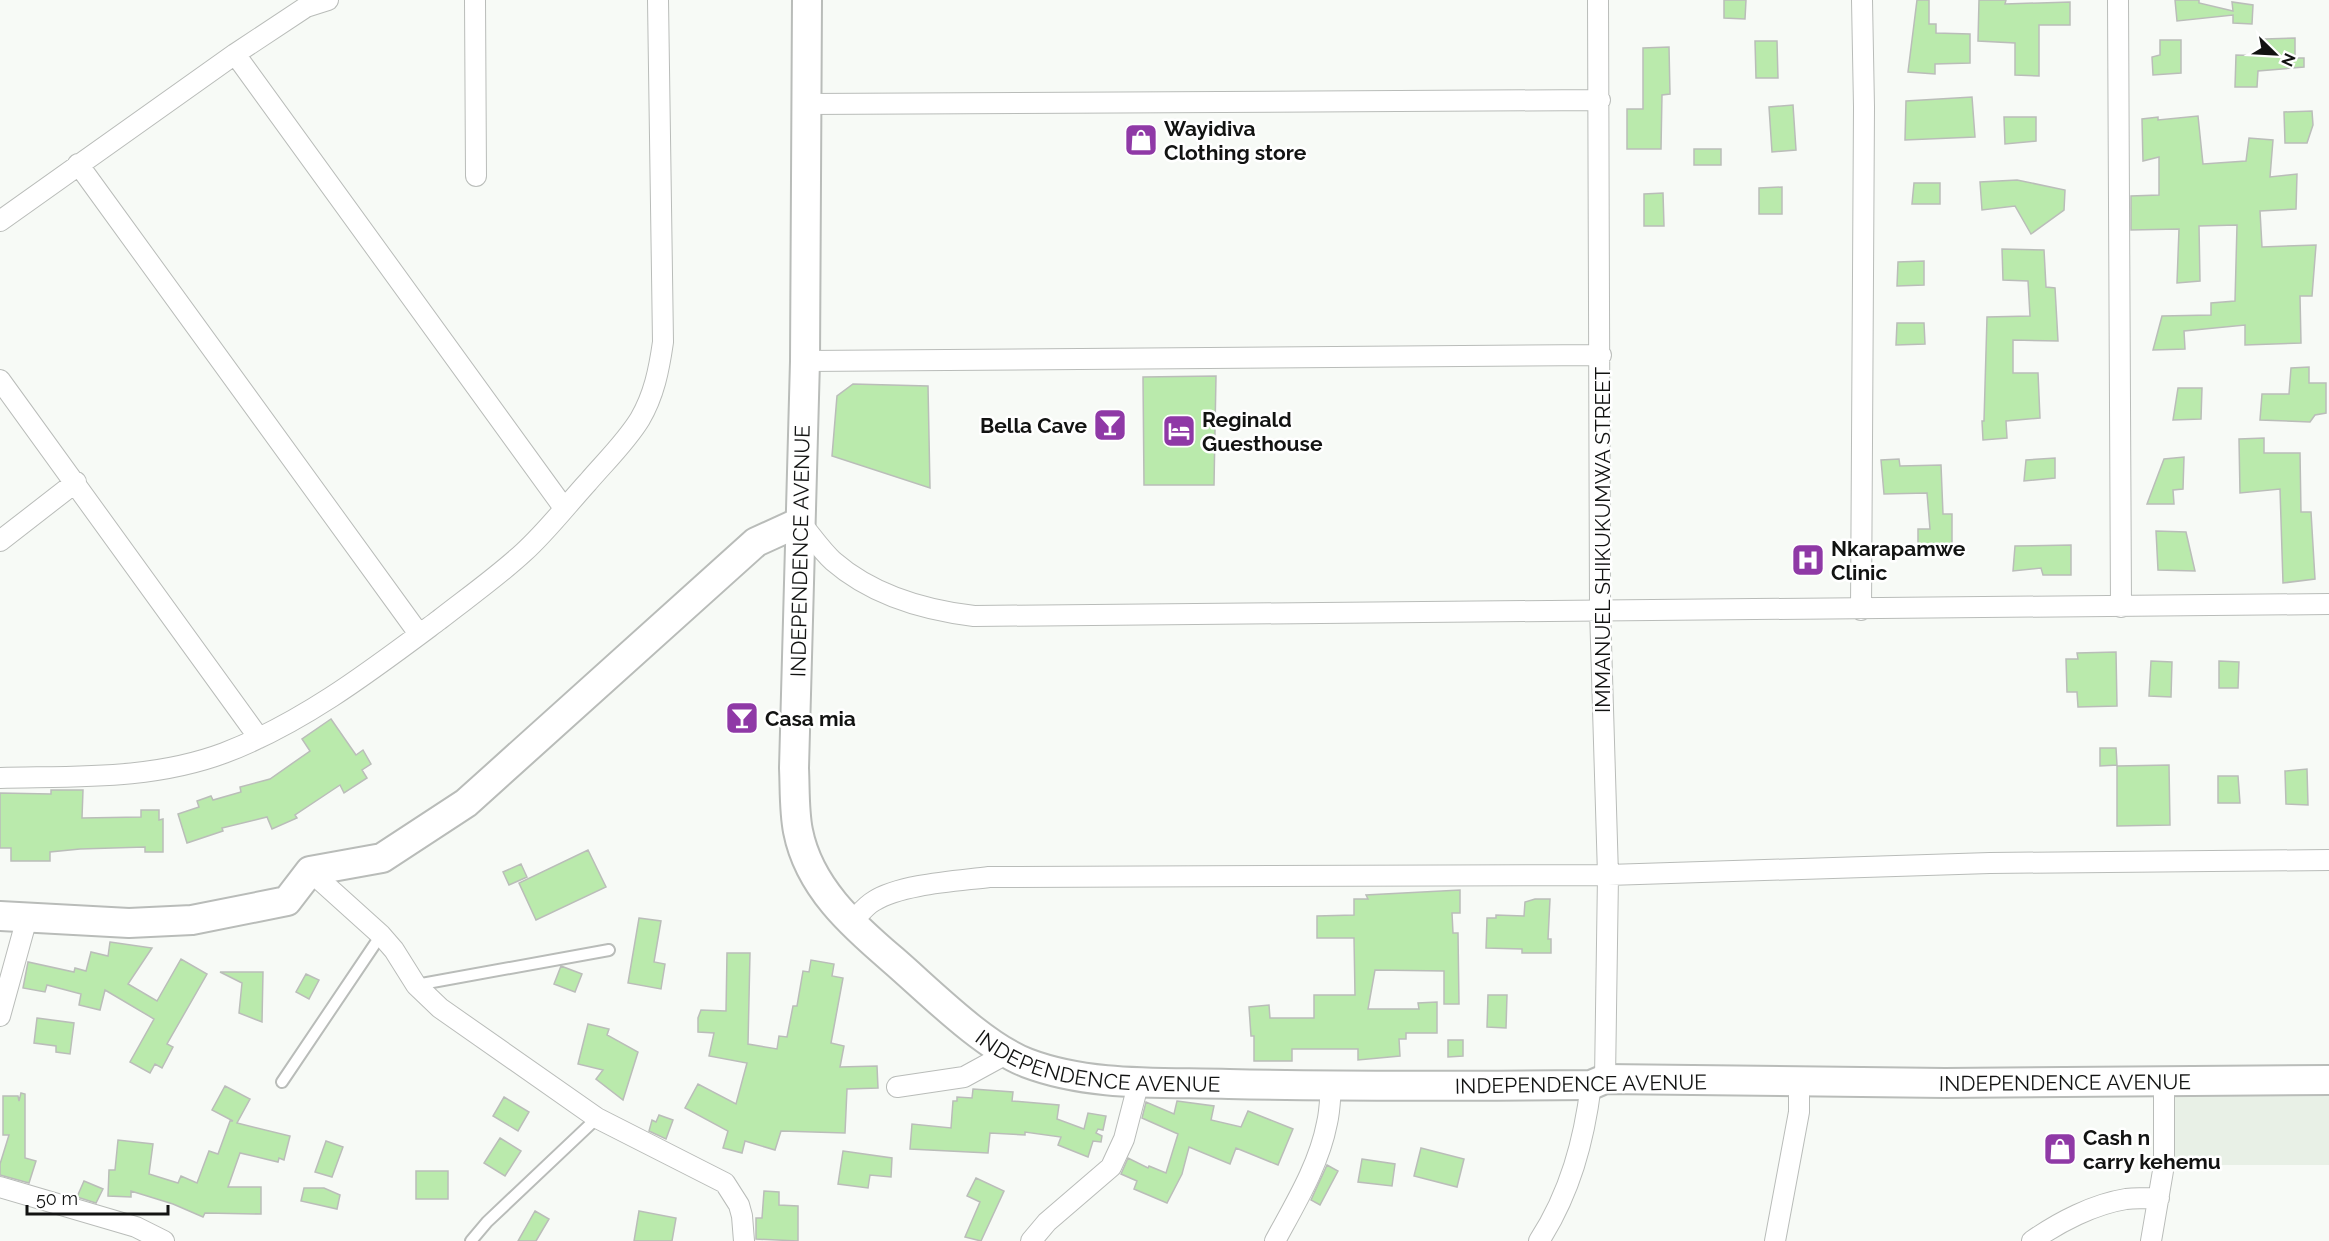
<svg xmlns="http://www.w3.org/2000/svg" width="2329" height="1241" font-family="Raleway,sans-serif">
  <style>
    .built { fill: #e8f0e6 }
    .building { fill: #baeaac; stroke: #babdb9; stroke-width: 1.5 }
    .lines { fill: none; stroke-linecap: round; stroke-linejoin: round }
    .lane-casing { stroke: #b9bcb9; stroke-width: 14 }
    .street-casing { stroke: #b9bcb9; stroke-width: 22 }
    .secondary-casing { stroke: #b9bcb9; stroke-width: 32 }
    .lane { stroke: #fff; stroke-width: 10 }
    .street { stroke: #fff; stroke-width: 20 }
    .secondary { stroke: #fff; stroke-width: 28 }
    .labels { text-anchor: middle; dominant-baseline: central; stroke-width: 5; stroke-linejoin: round; paint-order: stroke }
    .poi-label { font-size: 21px; font-weight: bold; fill: #121312; stroke: #fff; text-anchor: start }
    .street-label { font-size: 21px; fill: #121312; stroke: #fff }
  </style>
  <rect width="100%" height="100%" fill="#f7faf6"/>
  <path class="built" d="M 2329,1080 L 2329,1165 L 2164,1165 L 2164,1082 Z"/>
  <path class="building" d="M 1724,0 L 1746,0 L 1745,19 L 1724,18 Z
    M 1917,0 L 1929,0 L 1929,24 L 1936,24 L 1936,33 L 1970,34 L 1970,63 L 1935,64 L 1935,74 L 1908,72 Z
    M 1979,0 L 2006,0 L 2005,4 L 2070,2 L 2070,25 L 2039,25 L 2039,76 L 2015,75 L 2015,43 L 1978,41 Z
    M 2175,0 L 2199,0 L 2199,3 L 2233,11 L 2232,2 L 2253,5 L 2252,24 L 2233,23 L 2233,15 L 2177,21 Z
    M 2295,38 L 2295,58 L 2304,58 L 2304,67 L 2258,71 L 2257,87 L 2235,87 L 2236,55 L 2266,56 L 2265,39 Z
    M 2160,40 L 2181,40 L 2181,73 L 2153,75 L 2152,57 L 2160,55 Z
    M 1755,41 L 1777,41 L 1778,78 L 1756,78 Z
    M 1669,47 L 1670,94 L 1662,95 L 1661,149 L 1627,149 L 1627,109 L 1643,109 L 1643,48 Z
    M 1972,97 L 1975,137 L 1905,140 L 1906,101 Z
    M 1793,105 L 1796,150 L 1772,152 L 1769,107 Z
    M 2312,111 L 2313,125 L 2307,143 L 2285,143 L 2284,112 Z
    M 2198,116 L 2203,164 L 2246,161 L 2249,138 L 2273,140 L 2270,177 L 2297,174 L 2296,209 L 2260,211 L 2262,247 L 2316,245 L 2312,296 L 2300,296 L 2301,343 L 2245,345 L 2245,325 L 2184,331 L 2185,349 L 2153,350 L 2162,316 L 2211,315 L 2211,303 L 2235,301 L 2237,225 L 2199,226 L 2200,281 L 2177,283 L 2179,229 L 2131,230 L 2131,196 L 2159,195 L 2159,157 L 2143,161 L 2142,119 L 2158,117 L 2158,120 Z
    M 2004,117 L 2036,117 L 2036,141 L 2005,144 Z
    M 1694,149 L 1721,149 L 1721,165 L 1694,165 Z
    M 2017,180 L 2065,190 L 2064,210 L 2031,234 L 2015,206 L 1982,210 L 1980,182 Z
    M 1914,183 L 1940,183 L 1940,204 L 1912,204 Z
    M 1782,187 L 1782,214 L 1759,214 L 1759,188 Z
    M 1663,193 L 1664,226 L 1644,226 L 1644,194 Z
    M 2002,249 L 2044,250 L 2046,287 L 2055,288 L 2058,341 L 2013,340 L 2013,373 L 2038,373 L 2040,418 L 2006,421 L 2007,438 L 1983,440 L 1982,421 L 1984,421 L 1987,317 L 2030,316 L 2028,281 L 2003,280 Z
    M 1924,261 L 1924,285 L 1897,286 L 1898,262 Z
    M 1897,323 L 1924,323 L 1925,344 L 1896,345 Z
    M 2309,367 L 2309,383 L 2326,383 L 2326,413 L 2315,415 L 2310,422 L 2260,420 L 2262,394 L 2289,394 L 2291,368 Z
    M 1216,376 L 1214,485 L 1144,485 L 1143,377 Z
    M 853,384 L 928,386 L 930,488 L 832,456 L 837,396 Z
    M 2178,388 L 2202,388 L 2201,419 L 2173,420 Z
    M 2264,438 L 2264,453 L 2300,453 L 2301,512 L 2311,512 L 2315,579 L 2283,583 L 2280,489 L 2240,493 L 2239,439 Z
    M 2184,457 L 2183,489 L 2173,490 L 2174,504 L 2147,504 L 2164,459 Z
    M 2055,458 L 2055,478 L 2024,481 L 2026,460 Z
    M 1899,459 L 1900,466 L 1941,465 L 1943,514 L 1952,514 L 1952,547 L 1918,553 L 1918,529 L 1930,529 L 1927,493 L 1884,494 L 1881,460 Z
    M 2156,531 L 2186,532 L 2195,571 L 2158,570 Z
    M 2071,545 L 2071,575 L 2043,575 L 2041,568 L 2013,571 L 2015,546 Z
    M 2116,652 L 2117,706 L 2078,707 L 2077,692 L 2067,692 L 2066,659 L 2078,659 L 2077,653 Z
    M 2151,661 L 2172,662 L 2171,697 L 2149,696 Z
    M 2219,661 L 2239,662 L 2238,688 L 2219,688 Z
    M 331,719 L 356,755 L 363,750 L 371,764 L 362,770 L 367,778 L 344,793 L 340,785 L 295,815 L 297,818 L 272,829 L 267,817 L 222,828 L 223,831 L 187,843 L 178,814 L 199,807 L 197,801 L 211,796 L 213,800 L 241,792 L 240,787 L 270,779 L 310,751 L 302,739 Z
    M 2100,748 L 2116,748 L 2117,765 L 2100,766 Z
    M 2169,765 L 2170,825 L 2117,826 L 2117,766 Z
    M 2307,769 L 2308,805 L 2286,804 L 2285,771 Z
    M 2218,776 L 2238,776 L 2240,803 L 2218,803 Z
    M 51,790 L 83,790 L 82,818 L 141,817 L 141,810 L 159,810 L 159,820 L 163,819 L 163,852 L 145,852 L 145,847 L 80,849 L 50,852 L 50,861 L 11,861 L 11,848 L 0,848 L 0,793 L 51,794 Z
    M 588,850 L 606,887 L 536,920 L 519,883 Z
    M 521,864 L 527,877 L 509,885 L 503,872 Z
    M 1460,890 L 1460,913 L 1452,913 L 1453,933 L 1458,933 L 1459,1004 L 1444,1004 L 1444,971 L 1375,970 L 1368,1009 L 1419,1009 L 1418,1003 L 1437,1002 L 1437,1033 L 1406,1033 L 1406,1039 L 1399,1039 L 1400,1056 L 1358,1060 L 1358,1049 L 1292,1049 L 1292,1061 L 1254,1061 L 1254,1036 L 1251,1036 L 1249,1007 L 1269,1005 L 1270,1018 L 1314,1018 L 1314,995 L 1355,995 L 1354,938 L 1317,938 L 1317,916 L 1354,915 L 1354,899 L 1368,899 L 1366,895 Z
    M 1535,899 L 1550,899 L 1548,939 L 1551,939 L 1551,953 L 1522,953 L 1522,949 L 1486,948 L 1487,918 L 1496,918 L 1496,915 L 1524,916 L 1525,902 Z
    M 639,918 L 661,921 L 654,962 L 665,964 L 661,989 L 628,983 Z
    M 110,942 L 152,948 L 128,984 L 157,1001 L 181,959 L 207,974 L 167,1044 L 173,1047 L 162,1068 L 155,1064 L 150,1073 L 130,1062 L 154,1019 L 105,990 L 100,1010 L 79,1005 L 81,994 L 47,985 L 45,992 L 23,988 L 28,962 L 74,972 L 75,968 L 86,971 L 91,952 L 108,956 Z
    M 727,953 L 750,953 L 748,1044 L 777,1049 L 779,1036 L 787,1037 L 793,1006 L 797,1006 L 803,971 L 809,972 L 811,960 L 834,964 L 832,976 L 843,978 L 831,1043 L 844,1046 L 840,1067 L 877,1066 L 878,1088 L 847,1089 L 845,1133 L 781,1131 L 775,1150 L 745,1141 L 742,1153 L 723,1148 L 728,1131 L 685,1108 L 698,1084 L 736,1104 L 747,1063 L 709,1056 L 714,1033 L 698,1032 L 698,1018 L 701,1010 L 726,1011 Z
    M 561,966 L 582,974 L 575,992 L 554,984 Z
    M 220,972 L 263,972 L 262,1022 L 239,1013 L 242,983 Z
    M 306,974 L 319,980 L 309,999 L 296,992 Z
    M 1488,995 L 1507,995 L 1506,1028 L 1487,1027 Z
    M 37,1018 L 74,1023 L 70,1054 L 56,1052 L 56,1046 L 34,1043 Z
    M 588,1024 L 609,1029 L 607,1035 L 638,1052 L 623,1100 L 596,1079 L 603,1070 L 578,1064 Z
    M 1448,1040 L 1463,1040 L 1463,1056 L 1448,1057 Z
    M 225,1086 L 250,1099 L 237,1123 L 290,1136 L 284,1160 L 279,1158 L 278,1162 L 240,1153 L 228,1187 L 261,1187 L 261,1214 L 205,1213 L 203,1217 L 173,1204 L 131,1191 L 131,1197 L 108,1196 L 109,1170 L 115,1170 L 118,1140 L 153,1144 L 149,1174 L 178,1183 L 181,1176 L 197,1183 L 209,1151 L 218,1154 L 230,1121 L 233,1121 L 212,1110 Z
    M 973,1089 L 1013,1092 L 1012,1101 L 1059,1105 L 1057,1119 L 1084,1129 L 1088,1113 L 1106,1116 L 1103,1130 L 1098,1129 L 1096,1133 L 1102,1136 L 1101,1142 L 1093,1141 L 1088,1157 L 1058,1145 L 1061,1137 L 1025,1132 L 1025,1135 L 990,1133 L 988,1153 L 910,1149 L 912,1124 L 951,1128 L 953,1101 L 957,1101 L 957,1097 L 972,1098 Z
    M 21,1093 L 25,1094 L 25,1158 L 36,1161 L 29,1183 L 0,1175 L 0,1164 L 9,1135 L 3,1135 L 3,1096 L 18,1096 L 19,1101 Z
    M 504,1097 L 529,1112 L 518,1131 L 493,1116 Z
    M 1177,1101 L 1214,1106 L 1211,1120 L 1241,1127 L 1248,1111 L 1293,1129 L 1278,1165 L 1236,1148 L 1230,1164 L 1189,1147 L 1182,1174 L 1167,1203 L 1134,1189 L 1137,1181 L 1121,1174 L 1128,1158 L 1148,1168 L 1149,1166 L 1166,1173 L 1178,1134 L 1142,1118 L 1146,1102 L 1174,1114 Z
    M 659,1115 L 673,1120 L 666,1139 L 649,1131 L 652,1120 L 656,1122 Z
    M 500,1138 L 521,1151 L 505,1176 L 484,1163 Z
    M 326,1141 L 343,1147 L 332,1177 L 315,1172 Z
    M 1421,1148 L 1464,1159 L 1457,1187 L 1414,1176 Z
    M 843,1151 L 892,1158 L 891,1177 L 870,1175 L 868,1188 L 838,1184 Z
    M 1362,1159 L 1395,1164 L 1392,1186 L 1358,1182 Z
    M 1327,1165 L 1338,1171 L 1320,1205 L 1311,1200 Z
    M 416,1171 L 448,1171 L 448,1199 L 416,1199 Z
    M 976,1178 L 1004,1191 L 981,1241 L 965,1237 L 980,1202 L 967,1196 Z
    M 84,1181 L 103,1189 L 96,1203 L 77,1197 Z
    M 304,1188 L 324,1188 L 340,1195 L 337,1209 L 301,1201 Z
    M 764,1191 L 779,1192 L 779,1205 L 798,1206 L 798,1241 L 756,1239 L 756,1218 L 762,1218 Z
    M 535,1211 L 549,1219 L 536,1241 L 518,1241 Z
    M 639,1211 L 676,1218 L 672,1241 L 634,1241 Z"/>
  <g class="lines">
    <g class="lane-casing">
      <path id="lane" d="M 416,985 L 609,950
        M 282,1082 L 381,935
        M 471,1241 L 487,1222 L 597,1118"/>
    </g>
    <g class="street-casing">
      <path id="street" d="M 475,0 L 476,176
        M 1598,0 L 1600,609 L 1608,875 L 1605,1079
        M 2118,0 L 2121,607
        M 235,54 L 564,508
        M 806,104 L 1600,100
        M 78,164 L 419,634
        M 0,221 L 235,54 L 306,7 L 328,0
        M 805,361 L 1601,355
        M 0,380 L 259,738
        M 800,522 C 811,535 821,550 833,561 C 872,595 924,610 974,616 L 2329,604
        M 0,541 L 76,482
        M 1861,610 L 1864,107 L 1862,0
        M 0,778 C 75,776 152,780 224,753 C 303,723 372,670 439,620 C 467,598 497,577 524,552 C 547,531 567,505 588,482 C 605,462 626,442 640,419 C 654,395 659,370 663,342 L 658,0
        M 310,871 L 381,935 L 394,950 L 416,985 L 440,1008 L 597,1118 L 725,1183 L 739,1205 L 742,1216 L 744,1241
        M 851,923 C 858,916 865,906 874,901 C 901,884 958,881 989,877 L 1608,875 L 1990,863 L 2329,860
        M 0,1016 L 27,918
        M 897,1087 L 964,1077 L 1008,1053
        M 0,1187 L 136,1227 L 164,1241
        M 1031,1241 L 1047,1222 L 1111,1167 L 1124,1139 L 1139,1081
        M 1275,1241 C 1295,1204 1319,1165 1327,1123 C 1330,1111 1330,1098 1331,1086
        M 1539,1241 C 1570,1193 1584,1141 1591,1085
        M 1775,1241 L 1799,1112 L 1799,1083
        M 2032,1241 C 2059,1222 2094,1204 2126,1199 C 2137,1198 2148,1198 2159,1198
        M 2151,1241 L 2164,1165 L 2164,1082"/>
    </g>
    <g class="secondary-casing">
      <g id="secondary">
        <path id="s1" d="M 807,0 L 805,361 L 794,768 C 795,789 794,811 798,831 C 809,887 852,925 893,960 C 930,992 983,1046 1027,1063 C 1090,1087 1162,1082 1229,1084 C 1350,1087 1470,1086 1591,1085 L 1605,1079 L 1945,1083 L 2329,1080"/>
        <path d="M 0,916 L 129,923 L 192,920 L 287,901 L 310,871 L 382,858 L 466,803 L 756,542 L 800,522"/>
      </g>
    </g>
    <use href="#lane" class="lane"/>
    <use href="#street" class="street"/>
    <use href="#secondary" class="secondary"/>
  </g>
  <defs>
    <g id="shop-square" transform="scale(1.725)"><rect x="-9" y="-9" width="18" height="18" rx="4" fill="#8f39a6" stroke="#fff"/><path d="M-5-2.5h2.3a2.7 3.5 0 0 1 5.4 0H5L5.5 6h-11ZM-1.5-2.5h3a1.5 2.3 0 0 0-3 0Z" fill="#fff"/></g>
    <g id="bar-square" transform="scale(1.725)"><rect x="-9" y="-9" width="18" height="18" rx="4" fill="#8f39a6" stroke="#fff"/><path d="M-6-5H6L.8 .8V4.5H3.5V6h-7V4.5H-.8V.8Z" fill="#fff"/></g>
    <g id="hotel-square" transform="scale(1.725)"><rect x="-9" y="-9" width="18" height="18" rx="4" fill="#8f39a6" stroke="#fff"/><path d="M-6-4.5h1.5V1H6V5H4.5V3h-9V5H-6ZM-4 0a1.8 1.8 0 1 1 3.6 0ZM.5 0V-2.5h3Q6-2.5 6 0Z" fill="#fff"/></g>
    <g id="hospital-square" transform="scale(1.725)"><rect x="-9" y="-9" width="18" height="18" rx="4" fill="#8f39a6" stroke="#fff"/><path d="M-5-5h3v3.5h4V-5h3V5h-3V1.5h-4V5h-3Z" fill="#fff"/></g>
  </defs>
  <g fill-rule="evenodd">
    <use href="#shop-square" x="1141" y="140"/>
    <use href="#bar-square" x="1110" y="425"/>
    <use href="#hotel-square" x="1179" y="431"/>
    <use href="#hospital-square" x="1808" y="560"/>
    <use href="#bar-square" x="742" y="718"/>
    <use href="#shop-square" x="2060" y="1149"/>
  </g>
  <g class="labels">
    <g class="poi-label">
      <text x="1164" y="128">Wayidiva<tspan x="1164" dy="24">Clothing store</tspan></text>
      <text x="1202" y="419">Reginald<tspan x="1202" dy="24">Guesthouse</tspan></text>
      <text x="1087" y="425" text-anchor="end">Bella Cave</text>
      <text x="1831" y="548">Nkarapamwe<tspan x="1831" dy="24">Clinic</tspan></text>
      <text x="765" y="718">Casa mia</text>
      <text x="2083" y="1137">Cash n<tspan x="2083" dy="24">carry kehemu</tspan></text>
    </g>
    <g class="street-label">
      <text transform="translate(1602 540) rotate(-90)">IMMANUEL SHIKUKUMWA STREET</text>
      <text transform="translate(800 551) rotate(-89)">INDEPENDENCE AVENUE</text>
      <text stroke="none"><textPath href="#s1" startOffset="1234">INDEPENDENCE AVENUE</textPath></text>
      <text stroke="none"><textPath href="#s1" startOffset="2206">INDEPENDENCE AVENUE</textPath></text>
      <text transform="translate(1581 1084) rotate(-1)">INDEPENDENCE AVENUE</text>
    </g>
  </g>
  <g transform="translate(2275 54) rotate(114)" stroke="#ffffff" stroke-width="4.5" paint-order="stroke">
  <path d="M0-4.5L10 22L0 15L-10 22Z" fill="#121312"/>
  <text y="-9" font-size="16" font-weight="bold" text-anchor="middle" fill="#121312">N</text>
  </g>
  <path d="M27 1205v9h141v-9" fill="none" stroke="#121312" stroke-width="3"/>
  <text x="36" y="1205" font-size="18" fill="#121312" stroke="#ffffff" stroke-width="4.5" paint-order="stroke">50 m</text>
</svg>
